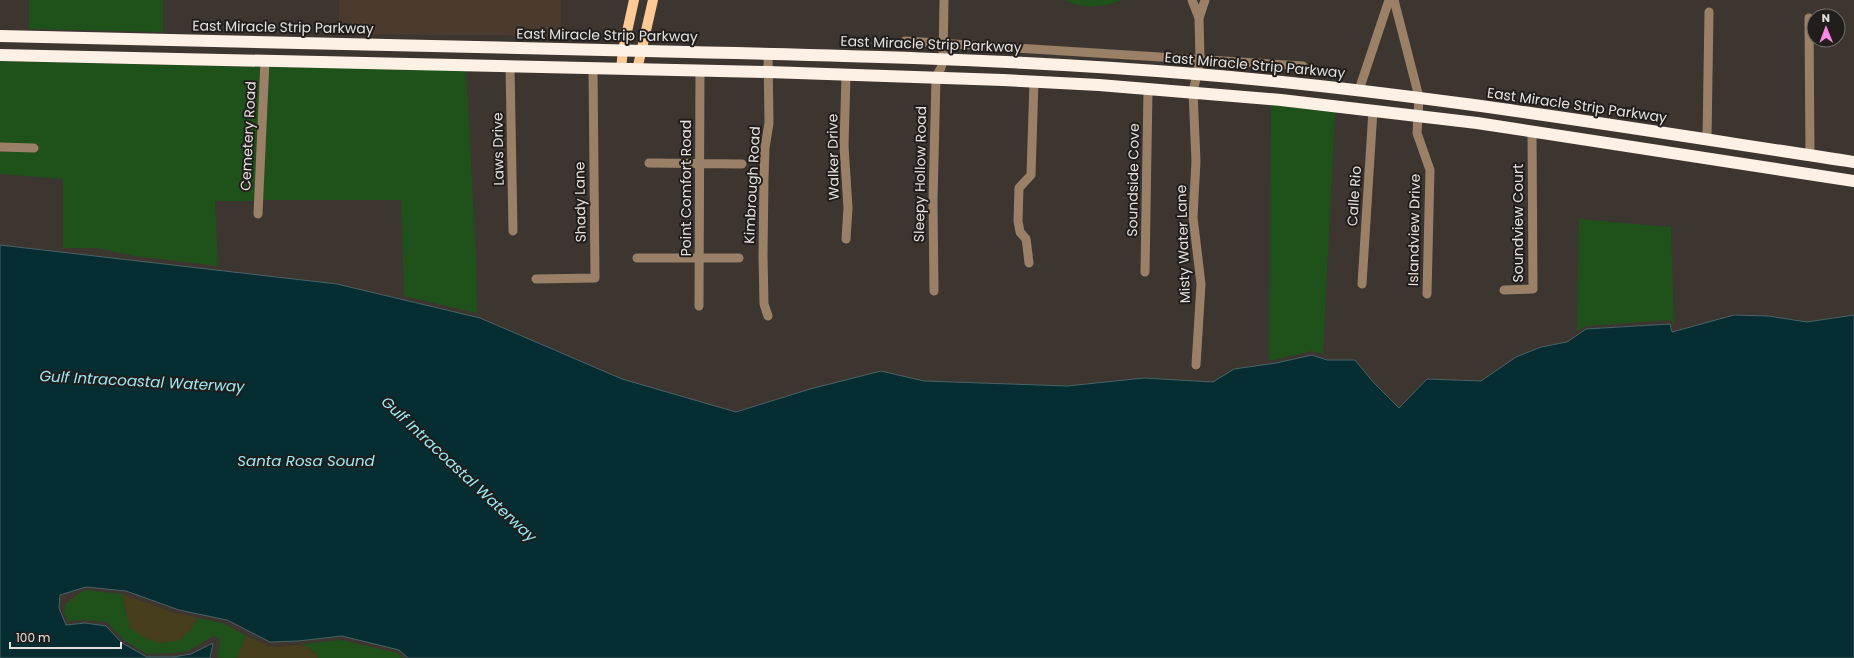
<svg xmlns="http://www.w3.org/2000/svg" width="1854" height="658" font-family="Poppins,sans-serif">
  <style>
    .education { fill: #4b3b2f }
    .green { fill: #1f521b }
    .sand { fill: #473e1e }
    .water { fill: #062d32; stroke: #496365 }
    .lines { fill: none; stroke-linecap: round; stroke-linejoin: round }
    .minor { stroke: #9a8067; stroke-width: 9 }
    .major { stroke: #fdc994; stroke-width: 10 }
    .highway { stroke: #fdf0e4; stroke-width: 12 }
    .labels { text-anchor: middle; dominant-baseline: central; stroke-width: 4; stroke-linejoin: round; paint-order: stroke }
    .street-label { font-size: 14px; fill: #e5e0dd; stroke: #211d1b }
    .water-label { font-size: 15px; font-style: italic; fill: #99ebf7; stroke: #211d1b }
  </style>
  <rect width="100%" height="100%" fill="#3d3530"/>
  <path class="education" d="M 339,0 L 561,0 L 561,36 L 339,34 Z"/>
  <path class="green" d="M 29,0 L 163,0 L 163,32 L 29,29 Z
    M 1064,0 L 1122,0 C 1103,8 1083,9 1064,0 Z
    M 0,61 L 261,67 L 255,201 L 215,201 L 218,266 L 134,256 L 96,248 L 63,248 L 63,179 L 0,174 L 0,152 L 38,152 L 38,144 L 0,143 Z
    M 269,67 L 466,69 L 476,258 L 477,313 L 404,296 L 401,200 L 263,200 Z
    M 1271,105 L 1335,112 L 1323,354 L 1312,351 L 1269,361 Z
    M 1579,219 L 1671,227 L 1674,328 L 1673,323 L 1670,320 L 1586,326 L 1577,331 Z
    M 86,590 L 122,594 L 126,614 L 144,638 L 159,643 L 180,640 L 192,628 L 197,618 L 223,623 L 246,636 L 237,658 L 218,658 C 217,651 221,644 219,638 L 213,636 L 188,651 L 173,653 L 147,654 L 124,640 L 107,622 L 85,620 L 68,621 L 64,613 L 65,605 L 78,594 Z
    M 341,640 L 397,653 L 403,658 L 318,658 L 313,651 L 302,644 Z"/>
  <path class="sand" d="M 122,594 L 178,614 L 197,617 L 192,628 L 180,640 L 159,643 L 144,638 L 130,628 Z
    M 246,636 C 253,638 262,644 269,646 C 291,651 300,634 318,658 L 237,658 Z"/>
  <path class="water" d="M 0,245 L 337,284 L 480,318 L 622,379 L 736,412 L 810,389 L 881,371 L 924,381 L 1067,386 L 1144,378 L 1213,382 L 1234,369 L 1276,363 L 1312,355 L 1327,360 L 1355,360 L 1374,383 L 1399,408 L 1427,379 L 1481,381 L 1516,357 L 1541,347 L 1567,342 L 1586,329 L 1670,324 L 1672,332 L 1734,315 L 1768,316 L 1807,322 L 1854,315 L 1854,658 L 408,658 L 399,650 L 342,636 L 298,641 L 270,642 L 227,620 L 179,610 L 126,591 L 86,587 L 60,595 L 59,608 L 66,625 L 85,623 L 106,626 L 122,643 L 147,657 L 173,657 L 191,654 L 213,643 L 210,658 L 0,658 Z"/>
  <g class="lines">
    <path class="minor" d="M 1192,0 L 1199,18 L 1200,60 L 1193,92 L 1196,161 L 1193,217 L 1201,284 L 1196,365
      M 1394,0 L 1419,97 L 1417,133 L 1430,170 L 1427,294
      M 1199,18 L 1205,0
      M 1809,18 L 1810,156
      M 905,41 L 1303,66
      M 768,54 L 769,123 L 765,148 L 764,178 L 763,255 L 764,304 L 768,316
      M 510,66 L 513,231
      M 846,75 L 844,146 L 848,208 L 846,239
      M 1359,90 L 1389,0
      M 1707,139 L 1709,12
      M 0,147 L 34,148
      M 649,163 L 742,164
      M 258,214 L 265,61
      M 637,258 L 739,258
      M 1029,263 L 1027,246 L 1026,239 L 1020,232 L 1018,221 L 1019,188 L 1031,175 L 1034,81
      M 1145,272 L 1148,89
      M 536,279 L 595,278 L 593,68
      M 1362,284 L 1373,110
      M 1504,290 L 1533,289 L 1532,131
      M 934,291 L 933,201 L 936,77 L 941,68 L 943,59 L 944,0
      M 699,306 L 700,71"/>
    <path class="major" d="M 621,69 L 623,50 L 634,0
      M 637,70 L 653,0"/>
    <path class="highway" d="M 0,36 C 215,41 430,46 645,51 C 829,55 1013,59 1196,74 C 1417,92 1635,129 1854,162
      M 0,55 L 768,72 L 1003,80 L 1099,85 L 1281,100 L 1477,123 L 1854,181"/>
  </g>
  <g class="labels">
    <g class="street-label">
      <text transform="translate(283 27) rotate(1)">East Miracle Strip Parkway</text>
      <text transform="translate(607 35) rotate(1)">East Miracle Strip Parkway</text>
      <text transform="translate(931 44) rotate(2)">East Miracle Strip Parkway</text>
      <text transform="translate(1255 65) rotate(5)">East Miracle Strip Parkway</text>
      <text transform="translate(1577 105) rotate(8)">East Miracle Strip Parkway</text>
      <text transform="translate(248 136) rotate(-87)">Cemetery Road</text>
      <text transform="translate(498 149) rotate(-91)">Laws Drive</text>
      <text transform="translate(833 157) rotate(-91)">Walker Drive</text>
      <text transform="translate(920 174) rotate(-89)">Sleepy Hollow Road</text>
      <text transform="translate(1133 180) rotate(-89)">Soundside Cove</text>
      <text transform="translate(752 185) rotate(-87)">Kimbrough Road</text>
      <text transform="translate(686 188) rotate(-90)">Point Comfort Road</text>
      <text transform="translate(1354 196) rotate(-86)">Calle Rio</text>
      <text transform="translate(580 202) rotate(-91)">Shady Lane</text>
      <text transform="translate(1518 223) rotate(-90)">Soundview Court</text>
      <text transform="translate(1414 230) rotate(-89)">Islandview Drive</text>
      <text transform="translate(1183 244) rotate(-92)">Misty Water Lane</text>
    </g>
    <g class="water-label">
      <text transform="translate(142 381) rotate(3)">Gulf Intracoastal Waterway</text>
      <text x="306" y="460">Santa Rosa Sound</text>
      <text transform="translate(459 469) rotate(43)">Gulf Intracoastal Waterway</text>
    </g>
  </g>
  <g transform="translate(1826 28) rotate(359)"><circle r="19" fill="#211d1b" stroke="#6f6b69"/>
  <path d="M0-3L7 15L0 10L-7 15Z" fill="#fb87e5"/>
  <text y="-6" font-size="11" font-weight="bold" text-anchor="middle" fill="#e5e0dd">N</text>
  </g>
  <path d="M10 642v6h111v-6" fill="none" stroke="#e5e0dd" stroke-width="2"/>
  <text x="16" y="642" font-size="12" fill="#e5e0dd" stroke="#211d1b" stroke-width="3" paint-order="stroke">100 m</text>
</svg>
